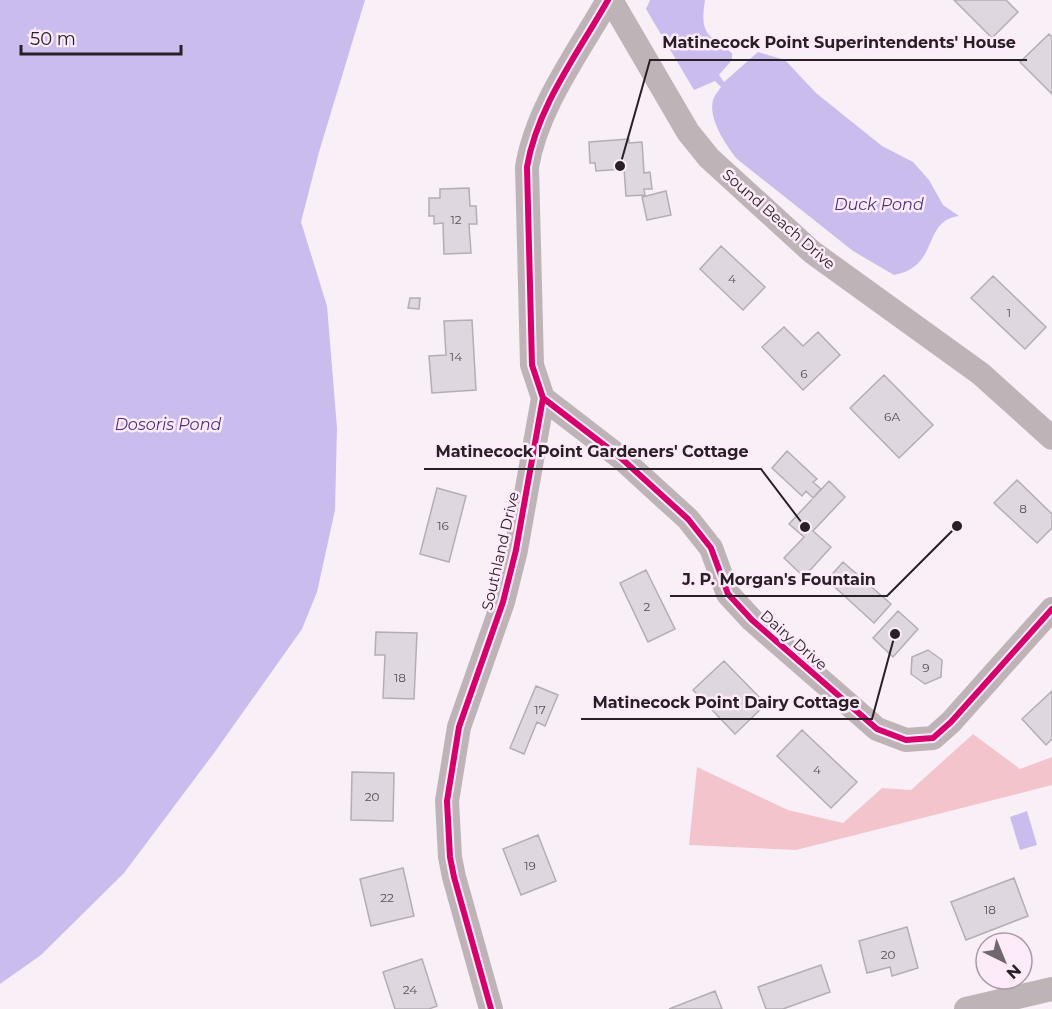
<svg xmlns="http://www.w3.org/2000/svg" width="1052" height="1009" font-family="Montserrat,sans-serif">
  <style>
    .forest { fill: #f4c4cc }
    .water { fill: #cabcec }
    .building { fill: #ded7df; stroke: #b4adb5; stroke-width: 1.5 }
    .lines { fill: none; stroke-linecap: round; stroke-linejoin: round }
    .minor { stroke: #beb4b8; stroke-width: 24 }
    .cycleway-casing { stroke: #fdebf9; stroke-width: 10 }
    .cycleway { stroke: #d6006c; stroke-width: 6 }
    .labels { text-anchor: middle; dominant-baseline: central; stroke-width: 5; stroke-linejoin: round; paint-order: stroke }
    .number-label { font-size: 12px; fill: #564e54 }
    .street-label { font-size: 15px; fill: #282026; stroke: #fdebf9 }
    .water-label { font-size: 16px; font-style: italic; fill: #4a307c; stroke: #fdebf9 }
    .leader { fill: none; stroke: #282026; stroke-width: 2 }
    .callout-dot { fill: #282026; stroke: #fdebf9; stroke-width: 2 }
    .callout-label { font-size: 16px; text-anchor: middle; font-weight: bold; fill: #282026; stroke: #fdebf9; stroke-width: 5; stroke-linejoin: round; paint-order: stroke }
  </style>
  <rect width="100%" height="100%" fill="#f9eff7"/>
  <path class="forest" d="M 973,734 L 1020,769 L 1052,757 L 1052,785 L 796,850 L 689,845 L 697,767 L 788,810 L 843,823 L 882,788 L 911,790 Z"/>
  <path class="water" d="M 0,0 L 365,0 L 319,152 L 301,222 L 327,306 L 337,428 L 335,510 L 317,592 L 302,629 L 214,753 L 124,873 L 41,955 L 0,984 Z
    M 650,0 L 705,0 C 700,33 706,34 732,53 L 732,60 L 719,75 L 724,82 L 758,52 L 785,60 L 816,93 L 882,146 L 913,162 L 929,180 L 943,205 L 959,216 C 921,221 941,266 894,275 L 853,251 L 737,159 C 726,145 708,119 713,100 C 714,96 719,90 721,87 L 715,81 L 694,90 L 646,9 Z
    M 1027,811 L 1037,845 L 1020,850 L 1010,817 Z"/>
  <path class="building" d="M 954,0 L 1006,0 L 1018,12 L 992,38 Z
    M 1049,34 L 1052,37 L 1052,94 L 1020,62 Z
    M 629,139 L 629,143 L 642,142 L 644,173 L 650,172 L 652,189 L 644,189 L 645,195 L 626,196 L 624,169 L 596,171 L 595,163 L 590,163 L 589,142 Z
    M 469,188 L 470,206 L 476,206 L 477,224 L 469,224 L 471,253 L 444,254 L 443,223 L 434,224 L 434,216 L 429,216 L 429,198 L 440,198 L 440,189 Z
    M 666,191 L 671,215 L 647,220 L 642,197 Z
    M 721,246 L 765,287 L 743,310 L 700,269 Z
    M 993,276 L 1046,327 L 1025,349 L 971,298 Z
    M 410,298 L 420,298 L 419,309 L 408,308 Z
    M 472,320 L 476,390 L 432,393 L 429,356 L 446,355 L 444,321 Z
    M 784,327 L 803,346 L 818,332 L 840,355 L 803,390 L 762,347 Z
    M 884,375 L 933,425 L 899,458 L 850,408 Z
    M 787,451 L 817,479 L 813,482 L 821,489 L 813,498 L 806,491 L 802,496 L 772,468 Z
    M 1017,480 L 1052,514 L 1052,528 L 1037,543 L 994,503 Z
    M 829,481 L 845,497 L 813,531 L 831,547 L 804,577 L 784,558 L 804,537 L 789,524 Z
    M 437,488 L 466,496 L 449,562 L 420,554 Z
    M 843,562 L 891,604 L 874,623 L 827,580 Z
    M 646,570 L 675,629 L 648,642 L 620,583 Z
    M 898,611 L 918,629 L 893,657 L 873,638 Z
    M 376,632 L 417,633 L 414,699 L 383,698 L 385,655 L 375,655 Z
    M 928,650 L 942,660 L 941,677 L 925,684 L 911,674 L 912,657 Z
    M 724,661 L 766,704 L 735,734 L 693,690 Z
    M 536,686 L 558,695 L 545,726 L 537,722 L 524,754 L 510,748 Z
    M 1052,691 L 1052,739 L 1046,745 L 1022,719 Z
    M 802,730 L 857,782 L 831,808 L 777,756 Z
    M 352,772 L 394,773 L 393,821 L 351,820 Z
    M 538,835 L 556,881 L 521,895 L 503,849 Z
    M 403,868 L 414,916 L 371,926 L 360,879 Z
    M 1014,878 L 1028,916 L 966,940 L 951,902 Z
    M 907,927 L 918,968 L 892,976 L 890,967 L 867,973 L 859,941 Z
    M 422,959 L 437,1006 L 429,1009 L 395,1009 L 383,972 Z
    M 821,965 L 830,992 L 783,1009 L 766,1009 L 758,987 Z
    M 715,991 L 722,1009 L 669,1009 Z"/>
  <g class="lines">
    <path class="minor" d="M 611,0 L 688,132 L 709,158 L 812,252 L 981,374 L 1052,438
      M 543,398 L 621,458 L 688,519 L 711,548 L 728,594 L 752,620 L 877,729 L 906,740 L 933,738 L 951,722 L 1052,609
      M 491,1009 L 454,877 L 450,857 L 447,801 L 459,727 L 503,602 L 516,550 L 543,398 L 532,365 L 527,167 C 537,107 578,53 608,0
      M 966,1009 L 1052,989"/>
    <g class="cycleway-casing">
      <path id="cycleway" d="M 543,398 L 621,458 L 688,519 L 711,548 L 728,594 L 752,620 L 877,729 L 906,740 L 933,738 L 951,722 L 1052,609
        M 491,1009 L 454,877 L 450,857 L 447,801 L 459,727 L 503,602 L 516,550 L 543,398 L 532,365 L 527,167 C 537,107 578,53 608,0"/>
    </g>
    <use href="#cycleway" class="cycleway"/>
  </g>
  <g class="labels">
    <g class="number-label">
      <text x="456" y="219">12</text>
      <text x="732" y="278">4</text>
      <text x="1009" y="312">1</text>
      <text x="456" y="356">14</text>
      <text x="804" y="373">6</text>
      <text x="892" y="416">6A</text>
      <text x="1023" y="508">8</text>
      <text x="443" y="525">16</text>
      <text x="647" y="606">2</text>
      <text x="926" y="667">9</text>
      <text x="400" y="677">18</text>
      <text x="540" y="709">17</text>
      <text x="817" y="769">4</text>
      <text x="372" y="796">20</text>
      <text x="530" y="865">19</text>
      <text x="387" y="897">22</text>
      <text x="990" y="909">18</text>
      <text x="888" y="954">20</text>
      <text x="410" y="989">24</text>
    </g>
    <g class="street-label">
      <text transform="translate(779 219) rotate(41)">Sound Beach Drive</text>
      <text transform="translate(500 551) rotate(-77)">Southland Drive</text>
      <text transform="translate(794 640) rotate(41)">Dairy Drive</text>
    </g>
    <g class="water-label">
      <text x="879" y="204">Duck Pond</text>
      <text x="168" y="424">Dosoris Pond</text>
    </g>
  </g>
  <path class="leader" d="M620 166L650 60H1027M805 527L761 469H424M957 526L887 596H670M895 634L872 719H581"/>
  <g class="callout-dot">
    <circle cx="620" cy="166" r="6"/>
    <circle cx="805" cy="527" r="6"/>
    <circle cx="957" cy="526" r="6"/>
    <circle cx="895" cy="634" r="6"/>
  </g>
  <g class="callout-label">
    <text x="839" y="48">Matinecock Point Superintendents' House</text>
    <text x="592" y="457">Matinecock Point Gardeners' Cottage</text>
    <text x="779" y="585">J. P. Morgan's Fountain</text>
    <text x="726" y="708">Matinecock Point Dairy Cottage</text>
  </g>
  <g transform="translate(1004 961) rotate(137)"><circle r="28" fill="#fdebf9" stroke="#a89aa5" stroke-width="1.5"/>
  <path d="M0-4.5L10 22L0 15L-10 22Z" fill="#71686f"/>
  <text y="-9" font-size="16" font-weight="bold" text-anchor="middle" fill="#282026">N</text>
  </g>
  <path d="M21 45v9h160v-9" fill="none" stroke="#282026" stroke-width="3"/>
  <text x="30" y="45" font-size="18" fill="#282026" stroke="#fdebf9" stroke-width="4.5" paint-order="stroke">50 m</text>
</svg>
